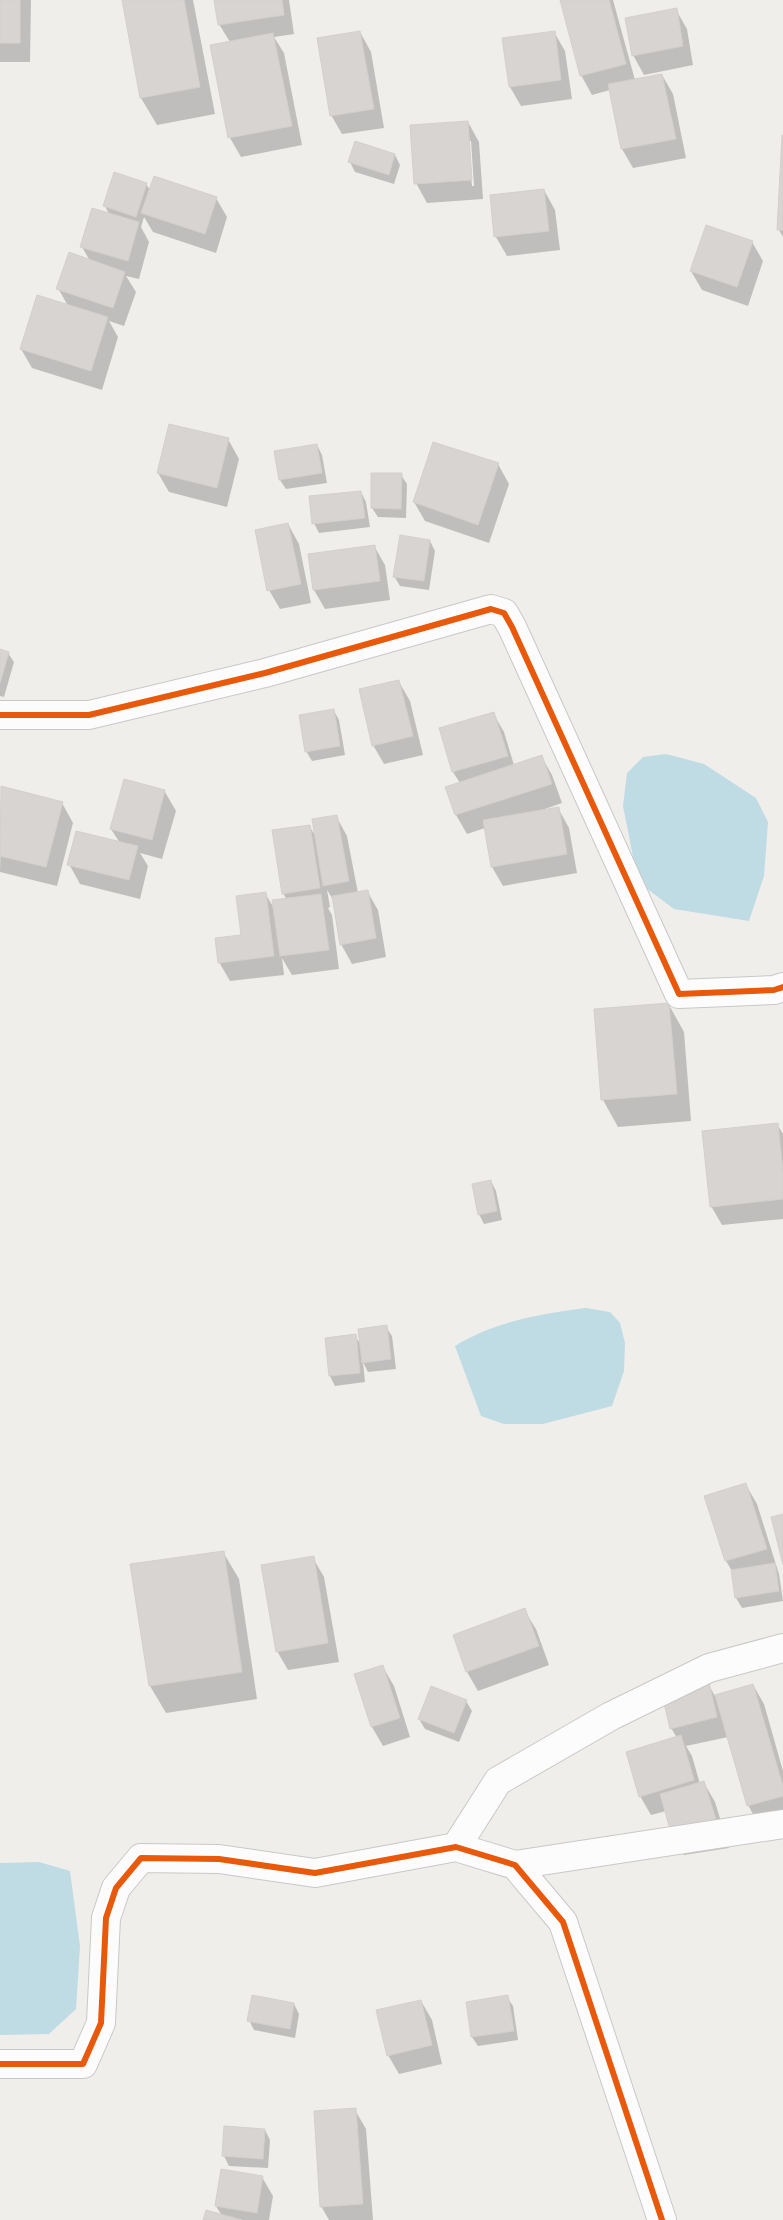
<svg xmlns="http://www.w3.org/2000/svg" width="783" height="2220" font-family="Barlow,sans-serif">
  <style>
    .water { fill: #bfdbe3 }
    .shadow { fill: #0003; fill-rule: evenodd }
    .building { fill: #d7d4d2; stroke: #d3d0cc }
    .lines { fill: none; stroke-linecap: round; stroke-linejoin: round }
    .minor-casing { stroke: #c9c8c7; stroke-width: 30 }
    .minor { stroke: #fdfcfc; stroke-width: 28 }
    .cycleway-casing { stroke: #fff; stroke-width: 9 }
    .cycleway { stroke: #e8590c; stroke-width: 6 }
  </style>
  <rect width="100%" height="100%" fill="#f0eeeb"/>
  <path class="water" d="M 666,754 L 704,764 L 756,798 L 768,822 L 764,876 L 749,921 L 674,909 L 638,882 L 623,806 L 627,773 L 643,757 Z
    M 586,1308 L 610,1312 L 620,1323 L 625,1343 L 624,1371 L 612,1406 L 543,1424 L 504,1424 L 481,1416 L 455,1346 C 496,1321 540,1314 586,1308 Z
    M 39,1862 L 70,1871 L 80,1946 L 76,2009 L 49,2034 L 0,2035 L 0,1863 Z"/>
  <path class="shadow" d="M 0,0 L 31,0 L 30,62 L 0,62 Z
    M 123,0 L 193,0 L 215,114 L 157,125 L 141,98 Z
    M 215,0 L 289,0 L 294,34 L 274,37 L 284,53 L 302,145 L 241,157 L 230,138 L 211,46 L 230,42 L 219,24 Z
    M 562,0 L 613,0 L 635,80 L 662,75 L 673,94 L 686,158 L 633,168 L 622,149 L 610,90 L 592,95 L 581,75 Z
    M 676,10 L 687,29 L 693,65 L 644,75 L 633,55 Z
    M 360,32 L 371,52 L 384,128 L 342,134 L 331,115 Z
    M 554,32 L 565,51 L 572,99 L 521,106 L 510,87 Z
    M 468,122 L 479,142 L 483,199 L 427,203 L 416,183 ZM 468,141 L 471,141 L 474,186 L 472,186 Z
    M 783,140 L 783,237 L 779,230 Z
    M 395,155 L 400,165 L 394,184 L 355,172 L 350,162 Z
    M 146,184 L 150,190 L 216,198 L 227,217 L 216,253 L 153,232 L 144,217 L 141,227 L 149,242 L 139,279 L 126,276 L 136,292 L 124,326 L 109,321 L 118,337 L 102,390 L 32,368 L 21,349 L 68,306 L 58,288 L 90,261 L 82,247 L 109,214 L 105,206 Z
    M 544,190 L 555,210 L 560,250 L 507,256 L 496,237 Z
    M 752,242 L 763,261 L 748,306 L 702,290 L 691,271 Z
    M 228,439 L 239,459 L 227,507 L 169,492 L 158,473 Z
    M 317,445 L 322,455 L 327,483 L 286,489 L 280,480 Z
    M 498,464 L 509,484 L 489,543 L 425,521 L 414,502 Z
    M 401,475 L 407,484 L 406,518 L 378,517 L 372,508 Z
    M 361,492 L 366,502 L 370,527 L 319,533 L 314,523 Z
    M 288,524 L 299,544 L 311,603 L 280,609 L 269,590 Z
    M 430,541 L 435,551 L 429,590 L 400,586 L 394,576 Z
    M 374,546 L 385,565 L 390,600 L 325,609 L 314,590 Z
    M 0,650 L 8,653 L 14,662 L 4,697 L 0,696 Z
    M 399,682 L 410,701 L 423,755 L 384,764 L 373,745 Z
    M 334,711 L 339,720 L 345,755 L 312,761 L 306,751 Z
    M 493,713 L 504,732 L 514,765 L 541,756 L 552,775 L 562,803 L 542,810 L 542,811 L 558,808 L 569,828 L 577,873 L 503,886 L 492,867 L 485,828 L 467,834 L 456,815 L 447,788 L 460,783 L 453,772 L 440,729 Z
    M 125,780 L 165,792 L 176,811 L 162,859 L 140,853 L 148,866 L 140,899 L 80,884 L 69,864 L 120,843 L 111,829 Z
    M 2,788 L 62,803 L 73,823 L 57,886 L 0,872 Z
    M 336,816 L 347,836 L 358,893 L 367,891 L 378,910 L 386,957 L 352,964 L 341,944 L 334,901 L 327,890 L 330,907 L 328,908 L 332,915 L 339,969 L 292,975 L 282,958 L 284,975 L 230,981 L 219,962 L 243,936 L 265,893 L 275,910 L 287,900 L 283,893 L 310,827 L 316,837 Z
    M 669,1005 L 684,1032 L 691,1121 L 618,1127 L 603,1100 Z
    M 777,1124 L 783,1134 L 783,1219 L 722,1225 L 711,1206 Z
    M 491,1181 L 496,1191 L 502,1220 L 484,1224 L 479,1214 Z
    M 386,1327 L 392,1336 L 396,1369 L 368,1372 L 363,1362 L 365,1382 L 335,1386 L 330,1376 L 326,1339 L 355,1336 L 361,1345 Z
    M 746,1485 L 757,1504 L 779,1574 L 783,1601 L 742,1608 L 736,1598 L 732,1571 L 726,1561 L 705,1497 Z
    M 223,1552 L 239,1579 L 257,1699 L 166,1713 L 150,1686 Z
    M 313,1558 L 324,1577 L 339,1662 L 288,1670 L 277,1651 Z
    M 524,1610 L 536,1629 L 549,1665 L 478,1691 L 467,1672 L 454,1635 Z
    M 383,1667 L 394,1686 L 410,1737 L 383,1746 L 372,1727 Z
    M 708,1684 L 715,1696 L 753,1685 L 764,1704 L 783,1771 L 783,1818 L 759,1825 L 748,1805 L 728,1737 L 686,1746 L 692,1756 L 700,1784 L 704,1783 L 715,1802 L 729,1848 L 684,1855 L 673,1836 L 666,1811 L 651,1815 L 640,1796 L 677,1738 L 671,1728 Z
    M 466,1701 L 472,1711 L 459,1742 L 425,1729 L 419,1719 Z
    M 507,1997 L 513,2006 L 518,2040 L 478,2046 L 472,2037 Z
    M 421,2001 L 432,2020 L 442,2064 L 399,2074 L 388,2055 Z
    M 294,2004 L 299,2014 L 295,2038 L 254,2030 L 249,2020 Z
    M 355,2110 L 366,2129 L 373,2220 L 329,2220 L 321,2206 Z
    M 265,2130 L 270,2140 L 268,2168 L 229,2166 L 224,2156 Z
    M 262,2177 L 273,2196 L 269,2220 L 204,2220 L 222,2216 L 216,2206 Z"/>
  <path class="building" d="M 0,0 L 20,0 L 20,43 L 0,43 Z
    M 122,0 L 184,0 L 200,87 L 140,98 Z
    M 214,0 L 282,0 L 284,15 L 218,25 Z
    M 560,0 L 609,0 L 626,64 L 580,76 Z
    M 677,8 L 683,46 L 632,56 L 625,18 Z
    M 360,31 L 374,109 L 330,116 L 317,38 Z
    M 555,31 L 561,80 L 509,87 L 502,38 Z
    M 273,33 L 292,126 L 228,138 L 210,45 Z
    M 662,74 L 676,139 L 621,149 L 608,84 Z
    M 468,121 L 472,180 L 414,184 L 410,125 Z
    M 782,135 L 783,135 L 783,230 L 777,230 Z
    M 355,141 L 395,154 L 389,175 L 348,162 Z
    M 114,172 L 147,183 L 136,217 L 103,206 Z
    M 154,176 L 217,197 L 205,234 L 141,213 Z
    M 544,189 L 549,231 L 494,237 L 490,195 Z
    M 92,208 L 139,222 L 128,261 L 80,247 Z
    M 706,225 L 753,241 L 737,287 L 690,271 Z
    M 69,252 L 125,272 L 113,308 L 56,289 Z
    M 37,295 L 108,317 L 91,371 L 20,349 Z
    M 169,424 L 229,438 L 217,488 L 157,473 Z
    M 433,442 L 499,463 L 478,525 L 413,502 Z
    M 317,444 L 322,473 L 279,480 L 274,451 Z
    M 371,473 L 402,473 L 401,509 L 371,508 Z
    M 361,491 L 365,518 L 312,524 L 309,496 Z
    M 288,523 L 301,584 L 267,591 L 255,530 Z
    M 400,535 L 430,540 L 424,581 L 393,577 Z
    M 375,545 L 380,581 L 313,590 L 308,554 Z
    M 0,649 L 9,652 L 0,683 Z
    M 399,680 L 413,736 L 372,746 L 359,689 Z
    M 334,709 L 340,746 L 305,752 L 299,715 Z
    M 494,712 L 508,756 L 452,772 L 439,728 Z
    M 542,755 L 552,784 L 455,815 L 445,787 Z
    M 124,779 L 165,790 L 152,840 L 110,829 Z
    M 1,786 L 63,802 L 46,867 L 0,856 Z
    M 559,807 L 567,854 L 491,867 L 483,820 Z
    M 337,815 L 349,881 L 323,886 L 312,819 Z
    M 310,825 L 320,888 L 282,894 L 272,830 Z
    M 76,831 L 138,846 L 129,880 L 67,865 Z
    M 368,890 L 376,938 L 340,945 L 332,896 Z
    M 266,892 L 274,956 L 218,963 L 215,938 L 241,935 L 236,896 Z
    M 321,894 L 329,950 L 280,956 L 272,900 Z
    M 669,1003 L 677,1094 L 601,1100 L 594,1009 Z
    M 778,1123 L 783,1172 L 783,1199 L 710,1207 L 702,1131 Z
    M 491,1180 L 497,1211 L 478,1215 L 472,1184 Z
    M 387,1325 L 391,1359 L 362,1363 L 358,1329 Z
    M 356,1334 L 360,1373 L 329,1376 L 325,1338 Z
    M 746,1483 L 767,1549 L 725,1561 L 704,1496 Z
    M 783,1514 L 783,1565 L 771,1517 Z
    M 224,1551 L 242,1672 L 149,1686 L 130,1564 Z
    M 314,1556 L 328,1643 L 276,1652 L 261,1565 Z
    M 775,1563 L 779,1591 L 735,1598 L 731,1570 Z
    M 525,1608 L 539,1646 L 466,1672 L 453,1635 Z
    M 383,1665 L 400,1718 L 371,1727 L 354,1674 Z
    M 709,1682 L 717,1717 L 670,1729 L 662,1694 Z
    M 753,1684 L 783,1786 L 783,1796 L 747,1806 L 715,1695 Z
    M 431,1686 L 467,1700 L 454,1733 L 418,1719 Z
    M 681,1735 L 694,1780 L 639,1797 L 626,1752 Z
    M 704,1781 L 719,1829 L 672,1836 L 660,1794 Z
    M 252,1995 L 294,2003 L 290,2029 L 247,2021 Z
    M 508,1995 L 514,2031 L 471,2037 L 466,2002 Z
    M 421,2000 L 432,2045 L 387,2056 L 376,2010 Z
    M 356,2108 L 363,2204 L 320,2207 L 314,2111 Z
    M 224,2126 L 265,2129 L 263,2159 L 222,2156 Z
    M 221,2169 L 263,2176 L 257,2213 L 215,2206 Z
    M 206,2210 L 242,2220 L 203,2220 Z"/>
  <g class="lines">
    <g class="minor-casing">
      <path id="minor" d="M 0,715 L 89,715 L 265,673 L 491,609 L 504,613 L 512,627 L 679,994 L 774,990 L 783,987
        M 456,1847 L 498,1781 L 611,1716 L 709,1668 L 783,1648
        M 515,1865 L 783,1824
        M 0,2064 L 83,2064 L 101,2023 L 106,1918 L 116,1888 L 141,1858 L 219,1859 L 315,1873 L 456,1847 L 515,1865 L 563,1922 L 662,2220"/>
    </g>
    <use href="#minor" class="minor"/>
    <g class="cycleway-casing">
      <path id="cycleway" d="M 0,715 L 89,715 L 265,673 L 491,609 L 504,613 L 512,627 L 679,994 L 774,990 L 783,987
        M 0,2064 L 83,2064 L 101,2023 L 106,1918 L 116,1888 L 141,1858 L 219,1859 L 315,1873 L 456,1847 L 515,1865 L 563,1922 L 662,2220"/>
    </g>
    <use href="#cycleway" class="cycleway"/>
  </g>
</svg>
